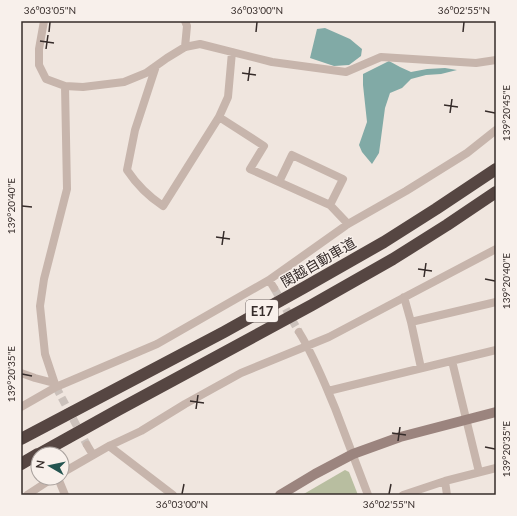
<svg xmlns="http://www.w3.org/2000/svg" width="517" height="516" font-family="Lato,'Noto Sans JP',sans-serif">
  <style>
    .green { fill: #b8bea0 }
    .water { fill: #81aaa6 }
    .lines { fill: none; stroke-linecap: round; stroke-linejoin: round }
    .street-tunnel { stroke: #cbc1bb; stroke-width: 8; stroke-dasharray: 8 4; stroke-linecap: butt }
    .street { stroke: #c7b5ac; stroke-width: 8 }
    .secondary { stroke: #9b847e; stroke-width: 10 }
    .highway { stroke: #564642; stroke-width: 12 }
    .ticks { fill: none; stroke: #362c2a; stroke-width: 1.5 }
    .labels { text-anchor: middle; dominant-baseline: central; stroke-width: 3; stroke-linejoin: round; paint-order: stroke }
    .shield { fill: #f8f0eb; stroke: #706764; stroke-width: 1 }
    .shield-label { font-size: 13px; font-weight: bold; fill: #362c2a }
    .street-label { font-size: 14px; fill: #362c2a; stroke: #f8f0eb }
    .neatline { fill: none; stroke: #362c2a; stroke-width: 1.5 }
    .ticks-label { font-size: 10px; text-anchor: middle; fill: #362c2a }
  </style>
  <rect width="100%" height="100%" fill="#f0e6df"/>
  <path class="green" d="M 345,470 L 349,472 L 358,495 L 302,495 Z"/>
  <path class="water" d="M 325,28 L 350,39 L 362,49 L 361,56 L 349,65 L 334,66 L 310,58 L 317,29 Z
    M 389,61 L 400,67 L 411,72 L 427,69 L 445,68 L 457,70 L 441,74 L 426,75 L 411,79 L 402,88 L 390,93 L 385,108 L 379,153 L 372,164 L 362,152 L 359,145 L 367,122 L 363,85 L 363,74 Z"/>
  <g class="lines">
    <path class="street-tunnel" d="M 274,288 L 299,332
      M 56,387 L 87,445"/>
    <path class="street" d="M 44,21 L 39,49 L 39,65 L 46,79 L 65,86 L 83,87 L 124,82 L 146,73 L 167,58 L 185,47 L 200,44 L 272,62 L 346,72 L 381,57 L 476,63 L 496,60
      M 185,21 L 187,26 L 185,47
      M 156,66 L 135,130 L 127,170 C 137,185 148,196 163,206 L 219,117 L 228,97 L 232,52
      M 219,117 L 264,146 L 250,169 L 330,205 L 348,224
      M 279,182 L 292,155 L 343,179 L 330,205
      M 269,280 L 274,288
      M 404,297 L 411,322 L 421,368
      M 411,322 L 496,302
      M 299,332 C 314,356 324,382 335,408 C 346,437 357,466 368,495
      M 452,361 L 479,472
      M 21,373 L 35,378 L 54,383
      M 56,387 L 45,354 L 40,306 L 44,279 L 67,189 L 65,86
      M 328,391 L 496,350
      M 21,407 L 56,387 L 157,344 L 269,280 L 348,224 L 406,191 L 467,153 L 496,130
      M 87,445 L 93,455
      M 109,446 L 173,495
      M 62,473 L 109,446 L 141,431 L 185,404 L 241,373 L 329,337 L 496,249
      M 58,478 L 65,495
      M 445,481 L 447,495
      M 27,495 L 53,478
      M 403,495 L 445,481 L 496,468"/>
    <path class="secondary" d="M 280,495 L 315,474 L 353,454 L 400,437 L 496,412"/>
    <path class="highway" d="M 21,439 L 224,332 L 305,287 L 384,242 L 436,209 L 496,169
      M 39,454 L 118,410 L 312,305 L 393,259 L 447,225 L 496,192
      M 21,464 L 38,454"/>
  </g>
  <path class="ticks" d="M 49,32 L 50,22M 256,32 L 257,22M 463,32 L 464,22M 40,41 L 54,43M 46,49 L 48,35M 242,73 L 256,75M 248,81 L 250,67M 444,105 L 458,107M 485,111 L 495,113M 450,113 L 452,99M 22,206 L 32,207M 216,237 L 230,239M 222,245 L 224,231M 418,269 L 432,271M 424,277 L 426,263M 485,279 L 495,281M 22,374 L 32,376M 190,401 L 204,403M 196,409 L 198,395M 392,433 L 406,435M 398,441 L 400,427M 485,447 L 495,449M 182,494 L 184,484M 389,494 L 391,484"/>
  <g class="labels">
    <rect class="shield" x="246" y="300" width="32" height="22" rx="3"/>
    <g class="shield-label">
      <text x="262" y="311">E17</text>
    </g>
    <g class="street-label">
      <text transform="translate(318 262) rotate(-30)">関越自動車道</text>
    </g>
  </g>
  <rect width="517" height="516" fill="none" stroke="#f8f0eb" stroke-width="44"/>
  <g transform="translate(50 466) rotate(279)"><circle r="19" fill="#f8f0eb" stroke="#aaa29e"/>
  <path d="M0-3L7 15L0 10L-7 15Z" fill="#245450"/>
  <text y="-6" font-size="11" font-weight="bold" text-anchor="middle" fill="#362c2a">N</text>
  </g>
  <rect x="22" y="22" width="473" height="472" class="neatline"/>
  <g class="ticks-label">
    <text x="50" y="14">36°03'05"N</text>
    <text x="257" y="14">36°03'00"N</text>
    <text x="464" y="14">36°02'55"N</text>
    <text transform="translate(506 113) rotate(-90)" y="4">139°20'45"E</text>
    <text transform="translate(11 206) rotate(-90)" y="4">139°20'40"E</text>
    <text transform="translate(506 281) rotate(-90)" y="4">139°20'40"E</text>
    <text transform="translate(11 374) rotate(-90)" y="4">139°20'35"E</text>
    <text transform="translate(506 449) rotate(-90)" y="4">139°20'35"E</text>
    <text x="182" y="508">36°03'00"N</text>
    <text x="389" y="508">36°02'55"N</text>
  </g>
</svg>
